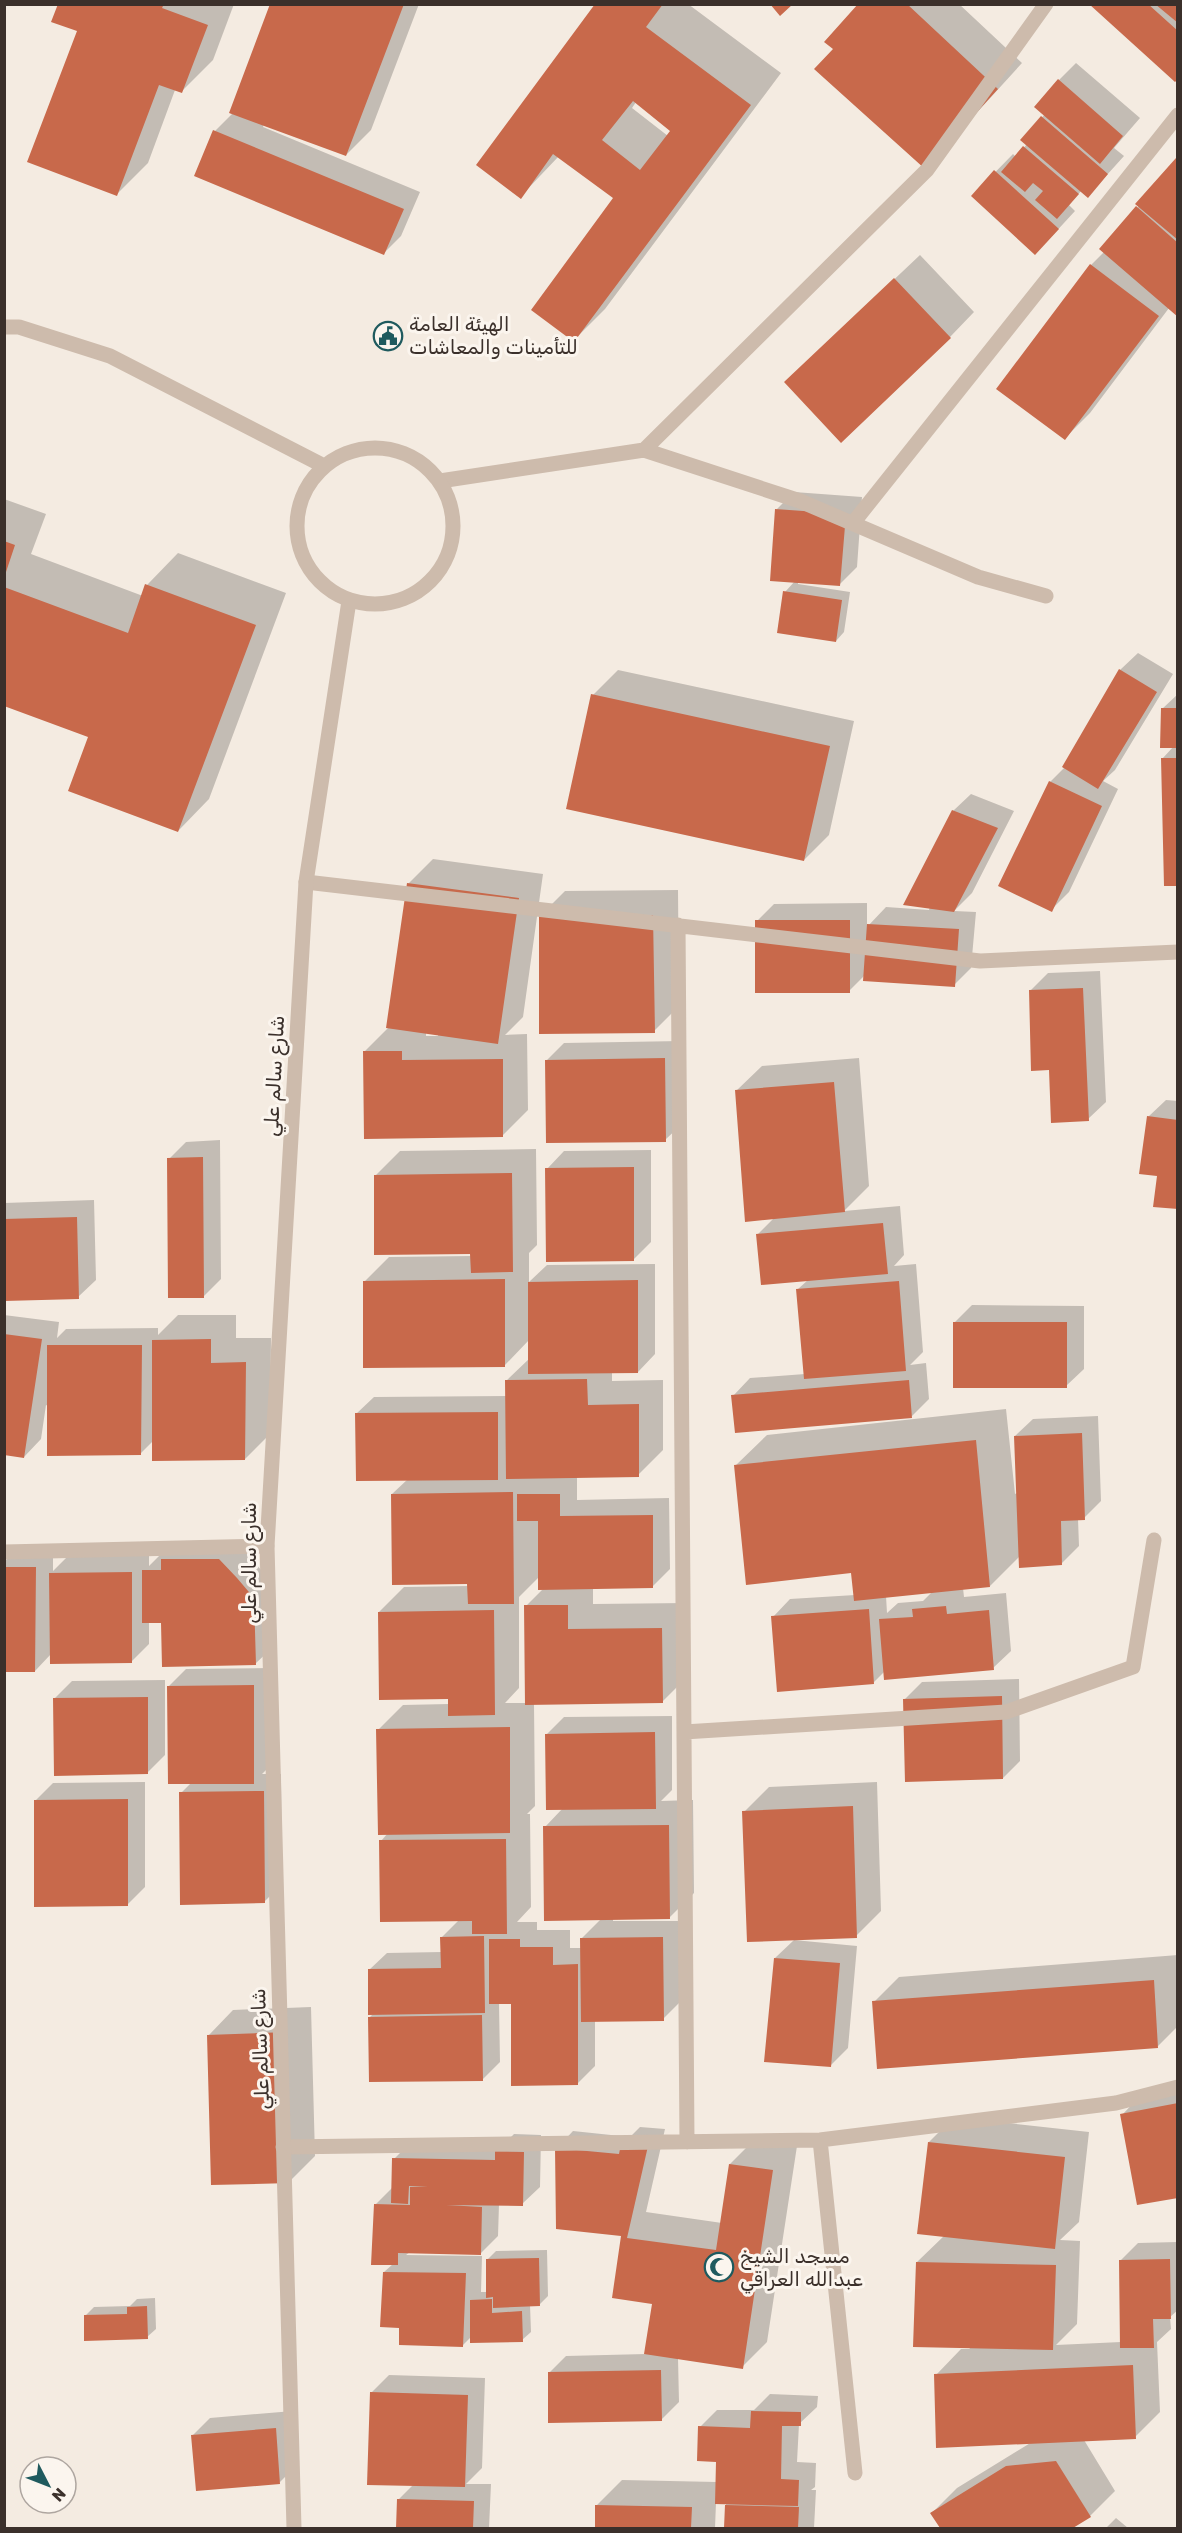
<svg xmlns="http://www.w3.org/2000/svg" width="1182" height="2533" font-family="Rubik,'Noto Sans Arabic',sans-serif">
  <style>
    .shadow { fill: #0003; fill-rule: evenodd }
    .building { fill: #c8694b; fill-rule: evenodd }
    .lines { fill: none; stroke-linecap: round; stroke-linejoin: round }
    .minor { stroke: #cdbbac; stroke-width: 15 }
    .tertiary { stroke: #cdbbac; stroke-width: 15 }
    .labels { text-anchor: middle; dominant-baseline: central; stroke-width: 6; stroke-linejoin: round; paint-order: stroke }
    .poi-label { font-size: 20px; fill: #3b302b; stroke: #fbf5ee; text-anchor: start }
    .street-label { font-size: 20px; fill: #3b302b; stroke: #fbf5ee }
  </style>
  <rect width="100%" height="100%" fill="#f4ebe1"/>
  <path class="shadow" d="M 59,4 L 234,4 L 213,60 L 181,92 L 175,90 L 148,163 L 117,194 L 79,30 Z
    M 272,4 L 419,4 L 371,130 L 346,155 L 264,124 L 263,127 L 420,192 L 401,236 L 384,253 L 215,131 L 233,113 Z
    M 597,4 L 688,4 L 781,73 L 605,309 L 574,340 L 615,198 L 559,156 L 520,197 ZM 636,102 L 672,131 L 668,136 L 632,108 Z
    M 860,4 L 959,4 L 1022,63 L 950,142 L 835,49 Z
    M 1178,4 L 1178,77 L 1091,5 Z
    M 1076,63 L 1140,118 L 1114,148 L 1124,156 L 1088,196 L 1081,191 L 1069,205 L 1075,211 L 1052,236 L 973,195 L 1013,154 L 1016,157 L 1027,144 L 1022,140 L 1045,114 L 1059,80 Z
    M 1178,158 L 1178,315 L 1169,308 L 1090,413 L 1065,438 L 1091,265 L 1105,251 L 1101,249 L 1140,205 L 1138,204 Z
    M 920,255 L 974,312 L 950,337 L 811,358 Z
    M 794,492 L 862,497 L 857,567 L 839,585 L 798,582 L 798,584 L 850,592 L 844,632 L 836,641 L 785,592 L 795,581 L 777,509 Z
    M 4,499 L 46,514 L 31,554 L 143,596 L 147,585 L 178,553 L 286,593 L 209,799 L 178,831 L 90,737 L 4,705 Z
    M 1138,653 L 1173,674 L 1115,770 L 1103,781 L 1118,789 L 1069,892 L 1051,910 L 1050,782 L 1065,767 L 1120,670 Z
    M 618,670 L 854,721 L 829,835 L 804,860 L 593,695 Z
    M 1178,694 L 1178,884 L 1162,759 L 1174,746 L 1162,709 Z
    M 971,794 L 1014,811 L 972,893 L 954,911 L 976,912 L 971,968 L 954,985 L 865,975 L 849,991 L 757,921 L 774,904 L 867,903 L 867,927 L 886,907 L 929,910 L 953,811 Z
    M 433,859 L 543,874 L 523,1017 L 505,1035 L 527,1034 L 528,1110 L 503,1135 L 365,1051 L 388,1028 L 408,884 ZM 426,1032 L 438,1034 L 438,1036 L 426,1036 Z
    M 678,890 L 679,1006 L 654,1031 L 540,916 L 565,891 Z
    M 1100,971 L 1106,1102 L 1088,1119 L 1050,1068 L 1030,991 L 1048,973 Z
    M 682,1041 L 683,1123 L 665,1140 L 547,1060 L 564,1043 Z
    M 859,1058 L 869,1186 L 844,1211 L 900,1206 L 904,1255 L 894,1266 L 916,1264 L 923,1352 L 910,1365 L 926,1363 L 929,1399 L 912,1416 L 733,1396 L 750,1378 L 805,1374 L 798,1289 L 808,1280 L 758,1234 L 775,1217 L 736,1091 L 762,1066 Z
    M 1166,1100 L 1178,1101 L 1178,1208 L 1158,1175 L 1148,1117 Z
    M 220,1140 L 221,1279 L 204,1296 L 169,1159 L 186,1142 Z
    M 536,1149 L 537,1245 L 529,1253 L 529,1282 L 547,1265 L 655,1264 L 655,1354 L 638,1372 L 612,1372 L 612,1381 L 663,1380 L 663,1450 L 638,1475 L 577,1476 L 577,1500 L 669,1498 L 670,1569 L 652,1587 L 593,1587 L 593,1604 L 687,1603 L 687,1677 L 662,1702 L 534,1704 L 535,1806 L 527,1814 L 530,1814 L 531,1907 L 517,1922 L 537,1922 L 537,1930 L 570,1930 L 570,1948 L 582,1948 L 581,1939 L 602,1918 L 545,1827 L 563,1808 L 547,1734 L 564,1717 L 672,1716 L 672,1790 L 661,1801 L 693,1800 L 694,1893 L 669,1918 L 613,1918 L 613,1921 L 680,1921 L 680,2002 L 663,2019 L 595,2020 L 595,2066 L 577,2084 L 513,2002 L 499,2003 L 500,2062 L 483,2079 L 370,2017 L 374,2013 L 369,1970 L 387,1953 L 442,1952 L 442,1937 L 460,1919 L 381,1841 L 388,1833 L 378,1730 L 403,1705 L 449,1704 L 449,1697 L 379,1612 L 404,1587 L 469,1586 L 469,1582 L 392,1494 L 408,1479 L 356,1414 L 374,1397 L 507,1396 L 507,1380 L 530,1358 L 529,1340 L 505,1365 L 364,1282 L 389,1257 L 472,1256 L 472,1252 L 375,1176 L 400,1151 ZM 539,1577 L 544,1588 L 526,1606 L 527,1703 L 505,1703 L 519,1688 L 519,1597 Z
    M 651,1150 L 651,1242 L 634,1259 L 547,1169 L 564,1151 Z
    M 94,1200 L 96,1280 L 78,1297 L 4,1299 L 4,1203 Z
    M 972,1305 L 1084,1306 L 1084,1369 L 1066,1386 L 954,1323 Z
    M 4,1315 L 59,1322 L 57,1338 L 66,1329 L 158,1328 L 158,1335 L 178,1315 L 236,1315 L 236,1338 L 271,1338 L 270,1434 L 245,1459 L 153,1441 L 140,1454 L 46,1405 L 41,1439 L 24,1457 L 4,1454 Z
    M 1006,1409 L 1015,1494 L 1017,1493 L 1015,1436 L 1033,1419 L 1098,1416 L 1101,1501 L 1084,1518 L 1078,1519 L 1079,1546 L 1061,1564 L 1020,1556 L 990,1586 L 963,1588 L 964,1597 L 1006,1593 L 1011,1651 L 993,1668 L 885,1671 L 873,1683 L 773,1617 L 790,1599 L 855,1595 L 853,1572 L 735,1466 L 767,1435 ZM 932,1592 L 923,1601 L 898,1603 L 887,1613 L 886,1596 Z
    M 236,1542 L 271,1581 L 273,1647 L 255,1664 L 163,1621 L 149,1621 L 149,1644 L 132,1661 L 51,1654 L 35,1671 L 4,1671 L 4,1547 L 6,1560 L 16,1550 L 53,1550 L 53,1571 L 68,1556 L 149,1555 L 149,1566 L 161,1554 Z
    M 270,1668 L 271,1765 L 262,1774 L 281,1774 L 282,1884 L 264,1902 L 181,1793 L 191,1783 L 169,1686 L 186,1669 Z
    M 1019,1679 L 1020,1761 L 1003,1778 L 905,1699 L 922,1682 Z
    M 165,1680 L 165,1755 L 148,1772 L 55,1698 L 72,1681 Z
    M 145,1782 L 145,1887 L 128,1904 L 35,1801 L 53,1783 Z
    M 877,1782 L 881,1911 L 856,1936 L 744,1812 L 769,1787 Z
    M 794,1940 L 857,1946 L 848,2048 L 830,2066 L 775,1958 Z
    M 1178,1955 L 1178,2026 L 1158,2046 L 874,2002 L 899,1977 Z
    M 311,2007 L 315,2156 L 290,2181 L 208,2036 L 233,2010 Z
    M 1178,2090 L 1178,2197 L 1122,2115 L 1139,2097 Z
    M 954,2117 L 1089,2132 L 1079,2222 L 1060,2240 L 1080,2241 L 1077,2324 L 1056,2345 L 1121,2342 L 1121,2260 L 1138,2243 L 1178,2242 L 1178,2310 L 1170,2317 L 1171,2329 L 1157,2342 L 1160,2412 L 1135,2437 L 1084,2440 L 1115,2491 L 1090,2516 L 1070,2528 L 942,2528 L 932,2513 L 957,2488 L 1032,2442 L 936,2375 L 961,2349 L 970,2349 L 917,2262 L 945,2235 L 929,2142 Z
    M 640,2127 L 665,2129 L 646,2212 L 722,2223 L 730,2164 L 755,2139 L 797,2146 L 767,2342 L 742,2367 L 678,2358 L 679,2402 L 661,2420 L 549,2373 L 566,2356 L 646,2354 L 653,2302 L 622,2237 L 556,2149 L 573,2131 L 630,2137 Z
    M 514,2134 L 541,2135 L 540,2187 L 522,2204 L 499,2204 L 498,2236 L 481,2253 L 410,2252 L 406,2255 L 482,2256 L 481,2292 L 488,2292 L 488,2259 L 496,2251 L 547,2250 L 548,2296 L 539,2305 L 530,2305 L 531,2332 L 522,2340 L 471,2337 L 463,2345 L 401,2327 L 384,2272 L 393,2264 L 375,2205 L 393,2187 L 394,2159 L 411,2142 L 505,2143 Z
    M 155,2298 L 156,2329 L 147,2337 L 85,2316 L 94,2307 L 130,2306 L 137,2299 Z
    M 389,2375 L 485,2378 L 482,2468 L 466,2484 L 491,2484 L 489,2528 L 397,2528 L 398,2500 L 414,2484 L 371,2393 Z
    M 770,2394 L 818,2396 L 817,2407 L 799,2424 L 797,2462 L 816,2463 L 815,2487 L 811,2490 L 816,2490 L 814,2528 L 726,2528 L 726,2503 L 716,2503 L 715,2528 L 596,2528 L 597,2505 L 622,2480 L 717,2482 L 718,2460 L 700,2427 L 717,2410 L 754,2410 Z
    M 293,2411 L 297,2465 L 280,2482 L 193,2435 L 210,2418 Z
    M 1116,2518 L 1128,2528 L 1106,2528 Z"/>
  <path class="building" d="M 58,4 L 164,4 L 162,8 L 208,25 L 182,93 L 159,85 L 117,196 L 27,162 L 77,31 L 51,22 Z
    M 270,4 L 404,4 L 346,156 L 229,113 Z
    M 595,4 L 663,4 L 646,27 L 751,105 L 574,342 L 531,310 L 613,198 L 553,154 L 521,199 L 476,165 ZM 633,101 L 670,131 L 640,170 L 602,140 Z
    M 770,4 L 793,4 L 780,16 Z
    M 858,4 L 907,4 L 998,89 L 925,169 L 814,69 L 833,49 L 824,42 Z
    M 1089,4 L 1148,4 L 1178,31 L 1178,79 L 1175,82 Z
    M 1155,4 L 1178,4 L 1178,23 Z
    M 1058,79 L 1123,136 L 1100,164 L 1034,107 Z
    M 1041,116 L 1108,174 L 1088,198 L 1020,140 Z
    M 213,130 L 404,209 L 384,255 L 194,176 Z
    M 1023,146 L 1079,194 L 1057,219 L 1035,200 L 1043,191 L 1033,183 L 1025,192 L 1001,172 Z
    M 1176,158 L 1178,160 L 1178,240 L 1135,204 Z
    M 994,170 L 1059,229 L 1035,255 L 971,196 Z
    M 1136,206 L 1178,243 L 1178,317 L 1099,249 Z
    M 1090,264 L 1159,316 L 1065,440 L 996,389 Z
    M 894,278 L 951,338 L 841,443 L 784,382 Z
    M 775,509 L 846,514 L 840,586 L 770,581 Z
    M 4,541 L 15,545 L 5,575 L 4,575 Z
    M 145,584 L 256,625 L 178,832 L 68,791 L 88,737 L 4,706 L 4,587 L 128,633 Z
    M 783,591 L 842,600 L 836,642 L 777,633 Z
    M 1119,669 L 1157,692 L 1098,789 L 1062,767 Z
    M 591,694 L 830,746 L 804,861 L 566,809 Z
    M 1161,708 L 1178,708 L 1178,748 L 1160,748 Z
    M 1161,758 L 1178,758 L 1178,886 L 1164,886 Z
    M 1049,781 L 1102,806 L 1052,912 L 998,886 Z
    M 952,810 L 998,828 L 954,912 L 903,905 Z
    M 407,883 L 519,898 L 498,1044 L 386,1028 Z
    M 653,915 L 655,1033 L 539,1034 L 539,916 Z
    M 755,920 L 850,920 L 850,993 L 755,993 Z
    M 867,924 L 959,929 L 955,987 L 863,981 Z
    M 1083,988 L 1089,1121 L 1051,1123 L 1049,1070 L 1031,1071 L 1029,990 Z
    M 363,1051 L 402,1051 L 402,1060 L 503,1059 L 503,1137 L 364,1139 Z
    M 665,1058 L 666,1142 L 546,1143 L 545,1060 Z
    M 834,1082 L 845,1212 L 745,1222 L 735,1090 Z
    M 1147,1116 L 1178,1120 L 1178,1209 L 1153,1207 L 1157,1176 L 1139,1174 Z
    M 203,1157 L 204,1298 L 168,1298 L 167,1158 Z
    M 634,1167 L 634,1261 L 546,1262 L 545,1168 Z
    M 512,1173 L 513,1272 L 471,1273 L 470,1254 L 374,1255 L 374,1175 Z
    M 77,1217 L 79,1299 L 4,1301 L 4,1219 Z
    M 883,1223 L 888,1274 L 761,1285 L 756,1234 Z
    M 505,1279 L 505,1367 L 363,1368 L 363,1281 Z
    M 638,1280 L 638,1373 L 528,1374 L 528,1282 Z
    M 899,1281 L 906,1371 L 804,1379 L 796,1289 Z
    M 953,1322 L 1067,1322 L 1067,1388 L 953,1388 Z
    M 4,1334 L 42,1339 L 24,1458 L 4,1455 Z
    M 211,1339 L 211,1363 L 246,1362 L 245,1460 L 152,1461 L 152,1340 Z
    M 47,1345 L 142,1345 L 141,1455 L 47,1456 Z
    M 587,1379 L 588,1405 L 639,1404 L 639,1477 L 506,1479 L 505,1380 Z
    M 909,1380 L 912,1418 L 735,1433 L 731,1395 Z
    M 498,1412 L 498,1480 L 356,1481 L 355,1413 Z
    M 1082,1433 L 1085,1520 L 1061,1521 L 1062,1565 L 1019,1568 L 1014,1436 Z
    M 976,1440 L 990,1587 L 854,1601 L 851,1573 L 746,1585 L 734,1465 Z
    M 513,1492 L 514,1604 L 468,1604 L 467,1584 L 392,1585 L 391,1494 Z
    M 517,1494 L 560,1494 L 560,1516 L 653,1515 L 653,1588 L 538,1590 L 538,1521 L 517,1521 Z
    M 161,1559 L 219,1559 L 237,1578 L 254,1598 L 256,1665 L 162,1667 L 161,1623 L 142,1623 L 142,1570 L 161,1570 Z
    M 4,1567 L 36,1567 L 35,1672 L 4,1672 Z
    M 132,1572 L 132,1663 L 50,1664 L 49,1573 Z
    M 524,1605 L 568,1605 L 568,1629 L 662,1628 L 663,1703 L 525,1705 Z
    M 946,1606 L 947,1614 L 989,1610 L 994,1670 L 884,1680 L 879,1619 L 913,1617 L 912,1609 Z
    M 869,1609 L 874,1684 L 777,1692 L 771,1616 Z
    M 494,1610 L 495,1715 L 448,1716 L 448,1699 L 379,1700 L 378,1612 Z
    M 254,1685 L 254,1784 L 168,1784 L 167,1686 Z
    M 1002,1696 L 1003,1779 L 905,1782 L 903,1699 Z
    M 148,1697 L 148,1774 L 54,1776 L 53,1698 Z
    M 510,1727 L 510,1833 L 378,1835 L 376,1729 Z
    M 655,1732 L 656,1809 L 546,1810 L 545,1734 Z
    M 264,1791 L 265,1903 L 180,1905 L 179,1792 Z
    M 128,1799 L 128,1906 L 34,1907 L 34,1800 Z
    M 853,1806 L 857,1938 L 747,1942 L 742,1811 Z
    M 669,1825 L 670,1919 L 544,1921 L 543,1826 Z
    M 506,1839 L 507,1934 L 472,1934 L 472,1921 L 380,1922 L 379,1840 Z
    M 484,1936 L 485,2013 L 368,2015 L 368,1969 L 441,1968 L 440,1937 Z
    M 663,1937 L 664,2021 L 581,2022 L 580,1938 Z
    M 489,1939 L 520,1939 L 520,1947 L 553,1947 L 553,1965 L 578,1964 L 578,2085 L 511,2086 L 511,2004 L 489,2004 Z
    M 774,1958 L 840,1963 L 831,2067 L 764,2062 Z
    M 1154,1980 L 1158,2048 L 877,2069 L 872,2001 Z
    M 482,2015 L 483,2081 L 369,2082 L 368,2017 Z
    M 287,2032 L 291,2183 L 211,2185 L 207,2035 Z
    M 1178,2103 L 1178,2198 L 1137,2205 L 1120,2114 Z
    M 928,2142 L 1065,2157 L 1055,2249 L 917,2234 Z
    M 621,2144 L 648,2146 L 627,2238 L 716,2250 L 729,2164 L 773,2170 L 743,2369 L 644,2354 L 652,2304 L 612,2298 L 621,2236 L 556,2229 L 555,2148 L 619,2154 Z
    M 495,2151 L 524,2152 L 523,2206 L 446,2205 L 482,2207 L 481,2255 L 398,2253 L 398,2265 L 371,2265 L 374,2204 L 410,2205 L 410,2187 L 428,2187 L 409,2186 L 408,2204 L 391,2203 L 392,2158 L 495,2160 Z
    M 539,2258 L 540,2306 L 493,2308 L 493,2297 L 486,2298 L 486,2259 Z
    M 1170,2259 L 1171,2319 L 1153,2319 L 1154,2348 L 1120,2348 L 1119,2260 Z
    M 916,2262 L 1056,2265 L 1053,2350 L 913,2347 Z
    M 383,2272 L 466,2273 L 463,2347 L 399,2345 L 399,2328 L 380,2327 Z
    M 492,2299 L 492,2313 L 522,2311 L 523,2342 L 470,2343 L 470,2300 Z
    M 147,2306 L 148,2339 L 84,2341 L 84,2315 L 127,2314 L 127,2307 Z
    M 1133,2365 L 1136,2439 L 936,2448 L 934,2374 Z
    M 661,2370 L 662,2421 L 548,2423 L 548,2372 Z
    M 370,2392 L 468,2395 L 465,2487 L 367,2485 Z
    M 751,2411 L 801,2412 L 801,2426 L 782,2426 L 781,2479 L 799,2480 L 798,2506 L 715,2504 L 716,2462 L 697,2461 L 698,2426 L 750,2428 Z
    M 276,2428 L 280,2484 L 196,2491 L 191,2435 Z
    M 1056,2461 L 1091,2517 L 1073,2528 L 940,2528 L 930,2513 L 1006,2466 Z
    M 397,2499 L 474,2501 L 473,2528 L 396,2528 Z
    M 595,2505 L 692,2507 L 691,2528 L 595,2528 Z
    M 725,2505 L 799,2507 L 798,2528 L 724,2528 Z"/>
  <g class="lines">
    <path class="minor" d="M 644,450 L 800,501 L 978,577 L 1046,596
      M 440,481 L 644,450 L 927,170 L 1046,4
      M 853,523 L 1178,115
      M 306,882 L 980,961 L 1178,952
      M 678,925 L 687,2142
      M 4,1552 L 267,1546
      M 684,1732 L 1006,1712 L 1133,1667 L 1154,1540
      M 820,2140 L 855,2473
      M 283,2147 L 820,2140 L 1116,2103 L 1178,2087"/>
    <path class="tertiary" d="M 4,327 L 19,327 L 110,356 L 324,466
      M297 526a78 78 0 1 1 156 0a78 78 0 1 1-156 0Z
      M 294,2528 L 267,1546 L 306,882 L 349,601"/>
  </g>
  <defs>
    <g id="civic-ring" transform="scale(1.5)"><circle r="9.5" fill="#fbf5ee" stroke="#1f5a5e" stroke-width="1.5"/><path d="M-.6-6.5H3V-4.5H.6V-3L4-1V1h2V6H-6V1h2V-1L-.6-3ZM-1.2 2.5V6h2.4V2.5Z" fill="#1f5a5e"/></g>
    <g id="mosque-ring" transform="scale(1.5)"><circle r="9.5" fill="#fbf5ee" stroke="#1f5a5e" stroke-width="1.5"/><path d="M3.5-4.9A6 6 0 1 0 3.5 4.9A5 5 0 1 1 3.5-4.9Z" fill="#1f5a5e"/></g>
  </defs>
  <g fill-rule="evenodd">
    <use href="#civic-ring" x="388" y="336"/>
    <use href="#mosque-ring" x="719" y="2267"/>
  </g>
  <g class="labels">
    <g class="poi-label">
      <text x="409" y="324">الهيئة العامة<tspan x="409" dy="23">للتأمينات والمعاشات</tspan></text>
      <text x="740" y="2256">مسجد الشيخ<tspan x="740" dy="23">عبدالله العراقي</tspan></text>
    </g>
    <g class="street-label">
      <text transform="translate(274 1076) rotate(-87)">شارع سالم علي</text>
      <text transform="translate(249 1563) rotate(-90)">شارع سالم علي</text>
      <text transform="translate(260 2049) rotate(-92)">شارع سالم علي</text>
    </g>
  </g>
  <rect width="1182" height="2533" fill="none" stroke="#3b302b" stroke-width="12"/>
  <g transform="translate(48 2485) rotate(132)"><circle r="28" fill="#fbf5ee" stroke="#aea6a0" stroke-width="1.5"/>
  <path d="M0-4.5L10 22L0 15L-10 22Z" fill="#1f5a5e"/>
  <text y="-9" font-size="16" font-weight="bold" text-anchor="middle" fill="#3b302b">N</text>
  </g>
</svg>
